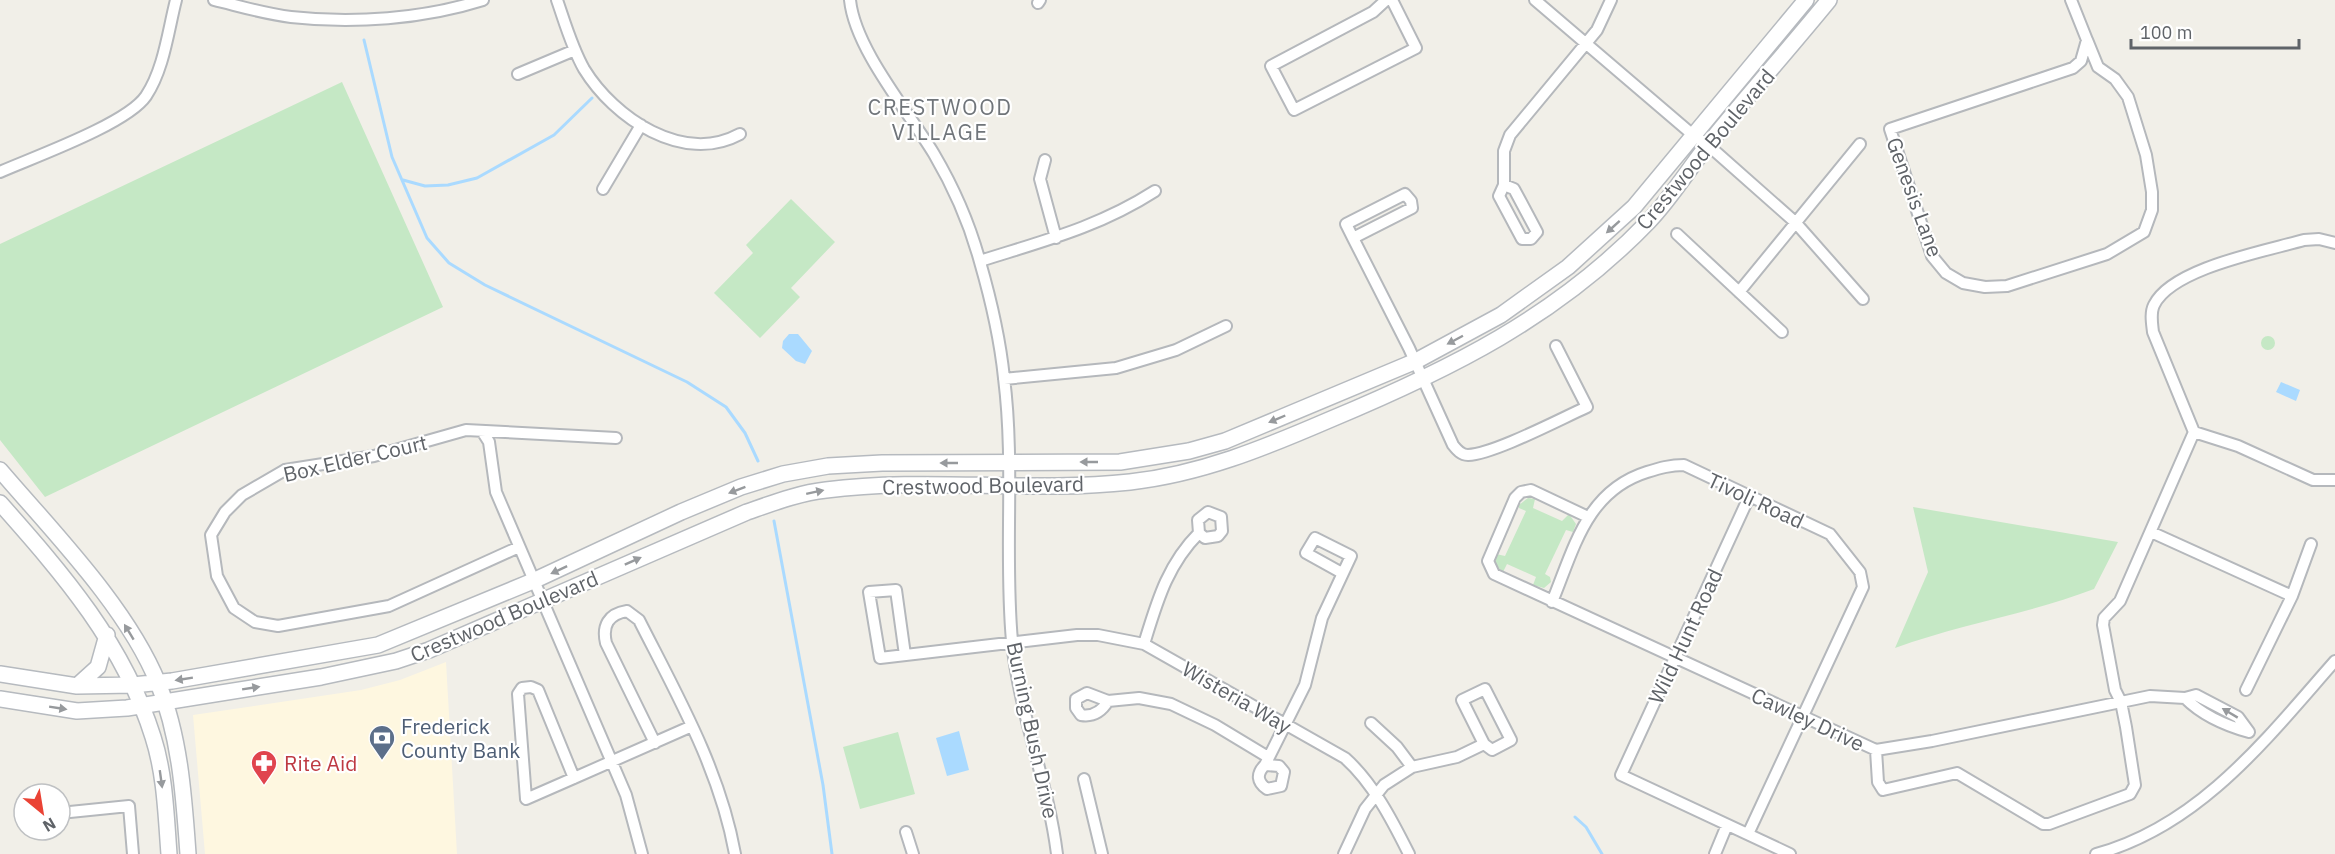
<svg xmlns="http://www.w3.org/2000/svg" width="2335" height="854" font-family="'IBM Plex Sans',sans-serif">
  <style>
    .commercial { fill: #fef7e0 }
    .green { fill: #c5e8c5 }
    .water { fill: #aadaff }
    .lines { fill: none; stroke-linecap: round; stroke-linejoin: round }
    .stream { stroke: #aadaff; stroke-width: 3 }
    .street-casing { stroke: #b5b8bc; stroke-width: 14 }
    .secondary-casing { stroke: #b6babf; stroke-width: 18 }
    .street { stroke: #fff; stroke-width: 10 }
    .secondary { stroke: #fff; stroke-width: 15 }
    .oneway { fill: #979a9d }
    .labels { text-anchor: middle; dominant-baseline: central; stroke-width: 4.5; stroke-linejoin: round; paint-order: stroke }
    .street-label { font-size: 21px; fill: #5f6368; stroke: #fff }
    .service-label { font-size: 21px; fill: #4e5e75; stroke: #fff; text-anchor: start }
    .health-label { font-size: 21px; fill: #be3a42; stroke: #fff; text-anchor: start }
    .neighbourhood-label { font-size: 22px; letter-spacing: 1.5px; fill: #70757a; stroke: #fff }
  </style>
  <rect width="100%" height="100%" fill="#f1efe8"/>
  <path class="commercial" d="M 446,662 L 457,854 L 205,854 L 193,715 L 361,690 L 400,680 Z"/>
  <path class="green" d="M 342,82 L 443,307 L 45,497 L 0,440 L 0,244 Z
    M 791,199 L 835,242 L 791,288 L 800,297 L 760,338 L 714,293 L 753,253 L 746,245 Z
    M2261 343a7 7 0 1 1 14 0a7 7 0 1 1-14 0Z
    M 1528,498 L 1535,499 L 1533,508 L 1562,521 L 1569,514 L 1576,524 L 1573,532 L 1566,530 L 1545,574 L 1550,577 L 1551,582 L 1544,588 L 1533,585 L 1536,577 L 1507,564 L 1503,572 L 1495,565 L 1496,554 L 1505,556 L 1526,511 L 1519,508 L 1519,505 Z
    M 1913,507 L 2118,542 L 2094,589 C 2029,614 1960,624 1895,648 L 1928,572 Z
    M 898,732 L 915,794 L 860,809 L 843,747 Z"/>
  <path class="water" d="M 789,334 L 798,334 L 812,351 L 805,364 L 796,361 L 782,348 L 783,341 Z
    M 2281,382 L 2300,390 L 2296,401 L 2276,392 Z
    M 959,731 L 969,770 L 947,776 L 936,738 Z"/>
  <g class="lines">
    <path class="stream" d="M 364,40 L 392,157 L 427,238 L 449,263 L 485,285 L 687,382 L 726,407 L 745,433 L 758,461
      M 403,180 L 425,186 L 448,185 L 477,178 L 554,135 L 592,98
      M 774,521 L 823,785 L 832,854
      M 1575,817 L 1586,827 L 1602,854"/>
    <g class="street-casing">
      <path id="street" d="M 214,0 C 239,6 265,14 291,17 C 353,24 423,19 483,0
        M 557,0 C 565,23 572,48 584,69 C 614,118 683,165 740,134
        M 850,0 C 855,49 908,111 934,154 C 954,188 970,225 980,262 C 991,300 1000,339 1004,378 C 1015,465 1004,554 1012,641 C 1019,713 1048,782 1057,854
        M 1386,0 L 1373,12 L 1271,66 L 1294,110 L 1416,48 L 1392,0
        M 1535,0 L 1693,135 L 1708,145 L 1795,222 L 1863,299
        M 2071,0 L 2087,40
        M 1038,3 L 1040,0
        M 2087,40 L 2098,67 L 2115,79 L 2128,97 L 2146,155 L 2152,192 L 2152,210 L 2144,232 L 2107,254 L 2007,286 L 1985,287 L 1963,283 L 1946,273 L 1932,256 L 1890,129 L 2073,68 L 2081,61 Z
        M 518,74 L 575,50
        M 1045,160 L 1040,179 L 1056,238
        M 0,172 C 34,157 127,124 146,96 C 164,69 168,31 176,0
        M 1504,185 L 1514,189 L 1537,232 L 1531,239 L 1522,239 L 1499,196 L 1504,185 L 1504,151 L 1510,135 L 1597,30 L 1611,0
        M 603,189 L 641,125
        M 1677,234 L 1782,332
        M 1353,238 L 1412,208 L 1411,201 L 1405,194 L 1346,224 L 1353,238 L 1409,348 L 1453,445 C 1457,450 1461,455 1468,455 C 1494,454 1560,419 1587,407 L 1556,346
        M 2335,243 L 2319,239 L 2304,240 C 2266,251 2172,268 2154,305 C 2150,313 2152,323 2153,332 L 2194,432 L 2238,446 L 2313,480 L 2335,480
        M 980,261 C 1043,241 1099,227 1155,191
        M 1739,292 L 1860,144
        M 1004,379 L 1116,368 L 1176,350 L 1226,326
        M 482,431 L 489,442 L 496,492 L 626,795 L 642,854
        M 1749,497 L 1621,775 L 1790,854
        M 1588,517 L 1531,490 L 1521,492 L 1515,498 L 1488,561 L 1494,574 L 1876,750 L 1932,741 L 2150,696 L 2185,698 L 2196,695 L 2238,717 L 2249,732 C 2227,726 2202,715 2185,698
        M 2151,532 L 2292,596
        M 519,547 L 389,606 L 278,626 L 255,622 L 234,608 L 217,576 L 211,535 L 225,512 L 242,495 L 285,470 L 374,456 L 466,430 L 616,438
        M 1552,602 C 1574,549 1586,491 1647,472 C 1660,468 1670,465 1684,465 L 1830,534 L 1860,572 L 1863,587 L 1748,834
        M 1144,644 C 1157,602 1167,565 1199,533 L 1198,520 L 1208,512 L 1221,517 L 1222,531 L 1218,536 L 1205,538 L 1199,533
        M 905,655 L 896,590 L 869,592 L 880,658 L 1077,635 L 1098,635 L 1144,644 L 1345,758 C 1373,783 1392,820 1409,854
        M 2246,690 L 2292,596 L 2311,544
        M 1108,701 C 1102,711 1093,717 1081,715 L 1076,708 L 1076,699 L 1087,693 L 1108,701 L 1139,698 L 1171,704 L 1215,725 L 1268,757
        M 1371,723 L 1397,747 L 1412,767
        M 655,743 L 606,643 C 602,626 608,614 627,611 L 639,620 C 677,695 720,770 735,854
        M 1876,750 L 1878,782 L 1883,790 L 1957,773 L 2043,824 L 2049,824 L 2130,794 L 2135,785 L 2126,727 L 2121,702 L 2115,690 L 2103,625 L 2104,618 L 2120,601 L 2194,432
        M 1265,765 C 1256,774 1257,782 1267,789 L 1281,786 L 1284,772 L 1279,766 L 1265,765 L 1305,685 L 1322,618 L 1351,556 L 1315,538 L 1306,553 L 1342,573
        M 574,778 L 526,799 L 518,694 L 522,688 L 531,687 L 538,690 L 574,778 L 692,726
        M 1084,779 L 1102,854
        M 60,813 L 129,806 L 133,854
        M 906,832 L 913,854
        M 1344,854 L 1365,809 L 1384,785 L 1412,767 L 1457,757 L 1484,744 L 1462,700 L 1485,689 L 1511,740 L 1492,750 L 1484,744
        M 1715,854 L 1727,825
        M 2096,854 C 2200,826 2268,737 2335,661"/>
    </g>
    <g class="secondary-casing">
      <path id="secondary" d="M 0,470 C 53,532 127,607 158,683 C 180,736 184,797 188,854
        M 0,503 C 63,574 124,644 153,737 C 165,774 166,815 169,854
        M 0,674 L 77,686 L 133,685 L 172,681 L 378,645 L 533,581 L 681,512 L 741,487 L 783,474 L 828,466 L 882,463 L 1120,462 L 1189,451 L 1225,441 L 1416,361 L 1501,315 L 1568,267 L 1634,207 L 1806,0
        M 77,686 L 98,667 L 107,635
        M 0,699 L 77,711 L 127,708 L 321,677 L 396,661 L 429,650 L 747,512 C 773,503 799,493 826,490 C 927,477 1029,493 1130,482 C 1201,474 1264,448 1329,420 C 1449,370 1557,317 1649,221 C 1671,198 1688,170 1707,146 C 1747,96 1789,49 1829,0"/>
    </g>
    <use href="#street" class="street"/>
    <use href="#secondary" class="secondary"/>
  </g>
  <defs><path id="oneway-solid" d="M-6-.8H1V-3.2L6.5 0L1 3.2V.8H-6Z" transform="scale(1.5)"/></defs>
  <g class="oneway">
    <use href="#oneway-solid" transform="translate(1613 227) rotate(138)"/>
    <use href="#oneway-solid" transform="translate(1455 340) rotate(152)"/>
    <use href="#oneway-solid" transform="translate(1277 419) rotate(157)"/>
    <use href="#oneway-solid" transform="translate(1089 462) rotate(180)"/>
    <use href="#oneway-solid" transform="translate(949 463) rotate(180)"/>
    <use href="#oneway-solid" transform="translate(737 490) rotate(159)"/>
    <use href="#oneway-solid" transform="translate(815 492) rotate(-12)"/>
    <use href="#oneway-solid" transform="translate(633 561) rotate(-24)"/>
    <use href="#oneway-solid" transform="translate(559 570) rotate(155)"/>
    <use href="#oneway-solid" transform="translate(129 632) rotate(-121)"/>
    <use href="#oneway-solid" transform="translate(184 679) rotate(171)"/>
    <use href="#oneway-solid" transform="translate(251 688) rotate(-9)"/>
    <use href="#oneway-solid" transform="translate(58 708) rotate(9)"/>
    <use href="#oneway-solid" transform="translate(2230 713) rotate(-149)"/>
    <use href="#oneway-solid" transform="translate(161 779) rotate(82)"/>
  </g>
  <defs>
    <g id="bank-pin" transform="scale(1.35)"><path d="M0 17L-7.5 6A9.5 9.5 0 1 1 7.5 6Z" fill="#5c6f8a" stroke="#fff"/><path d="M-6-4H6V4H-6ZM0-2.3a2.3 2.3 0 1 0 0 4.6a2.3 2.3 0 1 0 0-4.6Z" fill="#fff"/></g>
    <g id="pharmacy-pin" transform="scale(1.35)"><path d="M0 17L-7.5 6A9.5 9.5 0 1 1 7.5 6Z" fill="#e0444e" stroke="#fff"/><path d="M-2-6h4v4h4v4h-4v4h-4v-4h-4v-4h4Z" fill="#fff"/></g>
  </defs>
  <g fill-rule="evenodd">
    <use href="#bank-pin" x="382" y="738"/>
    <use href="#pharmacy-pin" x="264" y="763"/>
  </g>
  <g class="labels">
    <g class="street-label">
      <text transform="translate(1705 149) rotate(-50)">Crestwood Boulevard</text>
      <text transform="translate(1915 197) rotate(70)">Genesis Lane</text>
      <text transform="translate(355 458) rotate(-13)">Box Elder Court</text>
      <text transform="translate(983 485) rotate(-1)">Crestwood Boulevard</text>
      <text transform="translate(1756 500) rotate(25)">Tivoli Road</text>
      <text transform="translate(504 616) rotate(-23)">Crestwood Boulevard</text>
      <text transform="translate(1685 636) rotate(-65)">Wild Hunt Road</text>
      <text transform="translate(1237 697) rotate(30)">Wisteria Way</text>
      <text transform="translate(1808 719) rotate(25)">Cawley Drive</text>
      <text transform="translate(1033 730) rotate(78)">Burning Bush Drive</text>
    </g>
    <g class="service-label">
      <text x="401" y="726">Frederick<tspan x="401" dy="24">County Bank</tspan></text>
    </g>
    <g class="health-label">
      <text x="284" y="763">Rite Aid</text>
    </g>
    <g class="neighbourhood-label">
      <text x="940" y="106">CRESTWOOD<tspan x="940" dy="25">VILLAGE</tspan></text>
    </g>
  </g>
  <g transform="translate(42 812) rotate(150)"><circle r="28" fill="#ffffff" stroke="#bfc1c3" stroke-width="1.5"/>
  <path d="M0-4.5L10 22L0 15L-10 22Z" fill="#ea4335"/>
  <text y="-9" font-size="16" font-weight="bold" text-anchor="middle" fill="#5f6368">N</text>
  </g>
  <path d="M2131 39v9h168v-9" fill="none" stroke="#5f6368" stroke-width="3"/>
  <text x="2140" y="39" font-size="18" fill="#5f6368" stroke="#ffffff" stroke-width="4.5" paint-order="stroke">100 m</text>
</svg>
